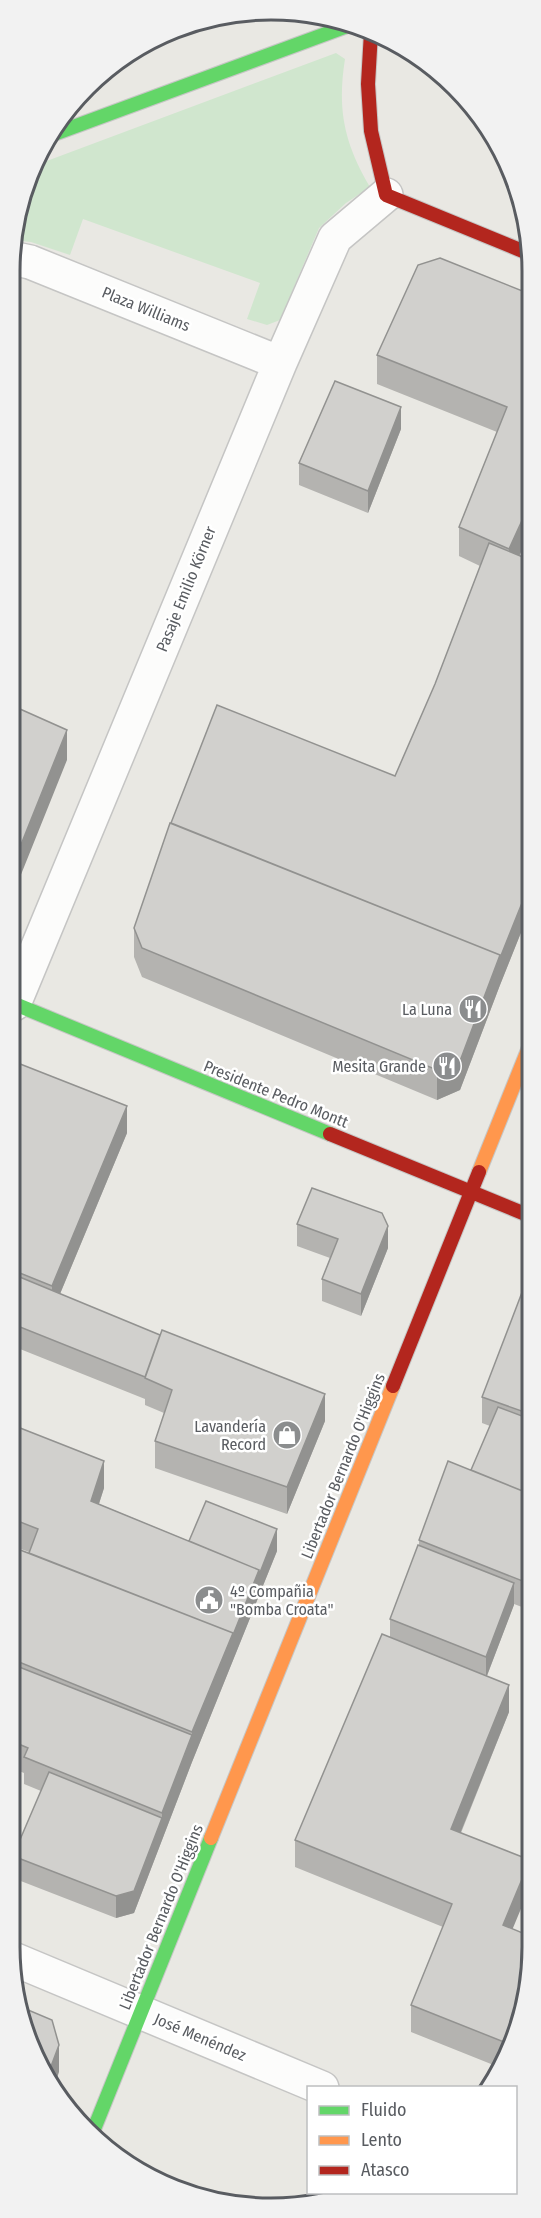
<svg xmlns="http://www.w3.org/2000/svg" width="541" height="2218" font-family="'Fira Sans Condensed',sans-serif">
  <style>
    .green { fill: #d0e6ce }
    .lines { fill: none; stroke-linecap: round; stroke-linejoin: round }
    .street-casing { stroke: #c5c5c4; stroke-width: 36 }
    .fast-casing { stroke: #c6c6c5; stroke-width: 16 }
    .slow-casing { stroke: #c6c6c5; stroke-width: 16 }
    .jam-casing { stroke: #c6c6c5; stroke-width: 16 }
    .street { stroke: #fcfcfb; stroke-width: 33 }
    .fast { stroke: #63d668; stroke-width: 14 }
    .slow { stroke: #ff974d; stroke-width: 14 }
    .jam { stroke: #b3261e; stroke-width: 14 }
    .wall { fill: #b4b3b0 }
    .shaded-wall { fill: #929290 }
    .building { fill: #d1d0cd; stroke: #929290; stroke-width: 1.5 }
    .labels { text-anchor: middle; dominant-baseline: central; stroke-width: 5; stroke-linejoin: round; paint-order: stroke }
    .street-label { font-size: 16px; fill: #595c61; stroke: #fff }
    .poi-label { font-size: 16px; fill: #595c61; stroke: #fff; text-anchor: end }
    .rim { fill: none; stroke: #595c61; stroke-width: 3 }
  </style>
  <rect width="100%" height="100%" fill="#e9e8e3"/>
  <path class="green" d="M 336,53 L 345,59 C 337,109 344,143 370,187 L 346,203 L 319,228 L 280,320 L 267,325 L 247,319 L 260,283 L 83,219 L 70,255 L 31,242 L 11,240 L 36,165 Z"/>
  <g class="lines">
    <g class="street-casing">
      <path id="street" d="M 11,258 L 30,262 L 280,363
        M 14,1004 L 280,363 L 335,238 L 386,195
        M 11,1958 L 322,2088"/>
    </g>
    <g class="fast-casing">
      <path id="fast" d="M 46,137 L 350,25
        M 10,1002 L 330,1134
        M 92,2134 L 211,1838"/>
    </g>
    <g class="slow-casing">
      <path id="slow" d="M 479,1172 L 530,1045
        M 211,1838 L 393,1386"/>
    </g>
    <g class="jam-casing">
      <path id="jam" d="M 371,32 L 368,84 L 371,131 L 386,195 L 530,254
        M 330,1134 L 530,1216
        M 393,1386 L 479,1172"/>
    </g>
    <use href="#street" class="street"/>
    <use href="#fast" class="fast"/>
    <use href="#slow" class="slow"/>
    <use href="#jam" class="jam"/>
  </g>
  <path class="wall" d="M 530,294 L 519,556 L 530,560 L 530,910 L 500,985 L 460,1090 L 437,1100 L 142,977 L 134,957 L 134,928 L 395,776 L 435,684 L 480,566 L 459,556 L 459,527 L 497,432 L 377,384 L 377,355 Z
    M 401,429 L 368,513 L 299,485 L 299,463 Z
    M 10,1060 L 127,1133 L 60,1294 L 325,1421 L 287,1514 L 155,1468 L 155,1441 L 164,1413 L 145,1405 L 145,1399 L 10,1345 Z
    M 297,1224 L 388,1248 L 361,1316 L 322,1301 L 322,1279 L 330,1258 L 297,1246 Z
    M 530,1281 L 530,1610 L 514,1604 L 487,1676 L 509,1712 L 461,1833 L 513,1929 L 530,1982 L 501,2068 L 411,2032 L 411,2005 L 443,1927 L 295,1867 L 295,1840 L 390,1636 L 390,1619 L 419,1545 L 419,1540 L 471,1470 L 490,1426 L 482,1423 L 482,1397 Z
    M 10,1424 L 104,1488 L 99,1504 L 189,1541 L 277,1551 L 192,1762 L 134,1913 L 116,1918 L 13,1878 L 13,1856 L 41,1791 L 24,1784 L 24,1773 L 9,1767 L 10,1546 L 29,1553 L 29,1552 L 10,1545 Z"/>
  <path class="shaded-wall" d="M 401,407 L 401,429 L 368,513 L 368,491 Z
    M 530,503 L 530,532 L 509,579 L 509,549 Z
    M 67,730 L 67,760 L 10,902 L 10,872 Z
    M 530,883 L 530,910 L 500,985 L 460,1090 L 437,1100 L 437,1070 L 500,955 Z
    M 127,1106 L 127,1133 L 52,1313 L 52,1286 Z
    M 388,1226 L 388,1248 L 361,1316 L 361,1294 Z
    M 325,1394 L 325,1421 L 287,1514 L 287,1487 Z
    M 104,1461 L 104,1488 L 91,1528 L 91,1501 Z
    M 277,1529 L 277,1551 L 192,1762 L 134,1913 L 116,1918 L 116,1896 L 162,1818 L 162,1813 L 192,1735 L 192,1732 L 259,1570 Z
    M 514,1583 L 514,1605 L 486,1678 L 486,1657 Z
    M 509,1685 L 509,1712 L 451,1856 L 451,1829 Z
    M 530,1860 L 530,1887 L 503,1952 L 503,1925 Z
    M 59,2045 L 59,2072 L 54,2087 L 47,2077 Z"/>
  <path class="building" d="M 440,258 L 530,294 L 530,503 L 509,549 L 459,527 L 507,407 L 377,355 L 418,265 Z
    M 335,381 L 401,407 L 368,491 L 299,463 Z
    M 489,543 L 530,560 L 530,883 L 500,958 L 500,955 L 171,823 L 217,705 L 395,776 L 435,684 Z
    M 11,705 L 67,730 L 10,872 Z
    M 170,823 L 500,955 L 460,1061 L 437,1070 L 142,948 L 134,928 Z
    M 10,1060 L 127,1106 L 52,1286 L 10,1269 L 10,1228 L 13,1220 L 10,1219 Z
    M 312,1188 L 382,1213 L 388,1226 L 361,1294 L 322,1279 L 338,1239 L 297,1224 Z
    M 10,1273 L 160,1335 L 145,1377 L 10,1323 Z
    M 530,1281 L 530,1414 L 482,1397 L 526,1282 Z
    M 162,1330 L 325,1394 L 287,1487 L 155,1441 L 172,1390 L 145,1378 Z
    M 498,1407 L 530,1419 L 530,1494 L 471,1470 Z
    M 10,1424 L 104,1461 L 91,1501 L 259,1570 L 233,1635 L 233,1633 L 29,1553 L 38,1529 L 10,1518 Z
    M 448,1461 L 530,1494 L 530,1584 L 419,1540 Z
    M 206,1501 L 277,1529 L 259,1575 L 259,1570 L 189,1541 Z
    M 418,1545 L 514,1583 L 486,1657 L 390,1619 Z
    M 10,1546 L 233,1633 L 192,1732 L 9,1658 Z
    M 382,1634 L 509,1685 L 451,1829 L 530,1860 L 503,1925 L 530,1936 L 530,1982 L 509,2044 L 411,2005 L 452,1904 L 295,1840 Z
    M 9,1663 L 192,1735 L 162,1813 L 24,1757 L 28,1748 L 9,1740 Z
    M 49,1772 L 162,1818 L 134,1891 L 116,1896 L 13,1856 Z
    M 21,2007 L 52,2020 L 59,2045 L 47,2077 L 29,2047 Z"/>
  <defs>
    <g id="restaurant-disc" transform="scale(1.5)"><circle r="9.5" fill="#8b8d8e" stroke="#fff"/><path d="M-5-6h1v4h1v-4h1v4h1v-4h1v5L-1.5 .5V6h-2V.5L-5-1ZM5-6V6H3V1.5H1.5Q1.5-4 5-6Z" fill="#fff"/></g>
    <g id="shop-disc" transform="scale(1.5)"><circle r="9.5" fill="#8b8d8e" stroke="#fff"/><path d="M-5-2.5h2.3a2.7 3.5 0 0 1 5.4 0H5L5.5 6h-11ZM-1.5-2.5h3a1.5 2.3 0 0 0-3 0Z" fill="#fff"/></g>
    <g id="civic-disc" transform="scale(1.5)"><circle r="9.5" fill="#8b8d8e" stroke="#fff"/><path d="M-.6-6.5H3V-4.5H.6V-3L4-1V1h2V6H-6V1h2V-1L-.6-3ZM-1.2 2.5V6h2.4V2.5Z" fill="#fff"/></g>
  </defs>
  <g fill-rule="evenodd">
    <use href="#restaurant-disc" x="473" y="1009"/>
    <use href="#restaurant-disc" x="447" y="1066"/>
    <use href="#shop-disc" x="287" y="1435"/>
    <use href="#civic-disc" x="209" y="1600"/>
  </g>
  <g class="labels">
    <g class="street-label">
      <text transform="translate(146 309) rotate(22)">Plaza Williams</text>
      <text transform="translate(186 589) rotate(-68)">Pasaje Emilio Körner</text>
      <text transform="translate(276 1094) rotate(22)">Presidente Pedro Montt</text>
      <text transform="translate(343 1466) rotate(-68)">Libertador Bernardo O'Higgins</text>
      <text transform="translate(161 1917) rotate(-68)">Libertador Bernardo O'Higgins</text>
      <text transform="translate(200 2037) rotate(23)">José Menéndez</text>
    </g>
    <g class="poi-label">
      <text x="452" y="1009">La Luna</text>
      <text x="426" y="1066">Mesita Grande</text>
      <text x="266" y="1426">Lavandería<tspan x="266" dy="18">Record</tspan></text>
      <text x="230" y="1591" text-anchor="start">4º Compañia<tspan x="230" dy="18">"Bomba Croata"</tspan></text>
    </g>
  </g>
  <path d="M0 0H541V2218H0ZM271 20H271A251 251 0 0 1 522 271V1947A251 251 0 0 1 271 2198H271A251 251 0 0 1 20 1947V271A251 251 0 0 1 271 20Z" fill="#f2f2f2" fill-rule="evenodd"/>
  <path class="rim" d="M271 20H271A251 251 0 0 1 522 271V1947A251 251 0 0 1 271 2198H271A251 251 0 0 1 20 1947V271A251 251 0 0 1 271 20Z"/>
  <rect x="307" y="2086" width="210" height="108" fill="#ffffff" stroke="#bdbec0" stroke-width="1.5"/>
  <rect x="319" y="2106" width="30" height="9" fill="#63d668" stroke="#bdbec0" stroke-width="1.5"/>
  <text x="361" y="2116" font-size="18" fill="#595c61">Fluido</text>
  <rect x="319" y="2136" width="30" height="9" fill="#ff974d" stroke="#bdbec0" stroke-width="1.5"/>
  <text x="361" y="2146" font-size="18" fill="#595c61">Lento</text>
  <rect x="319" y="2166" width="30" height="9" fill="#b3261e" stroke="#bdbec0" stroke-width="1.5"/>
  <text x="361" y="2176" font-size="18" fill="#595c61">Atasco</text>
</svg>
